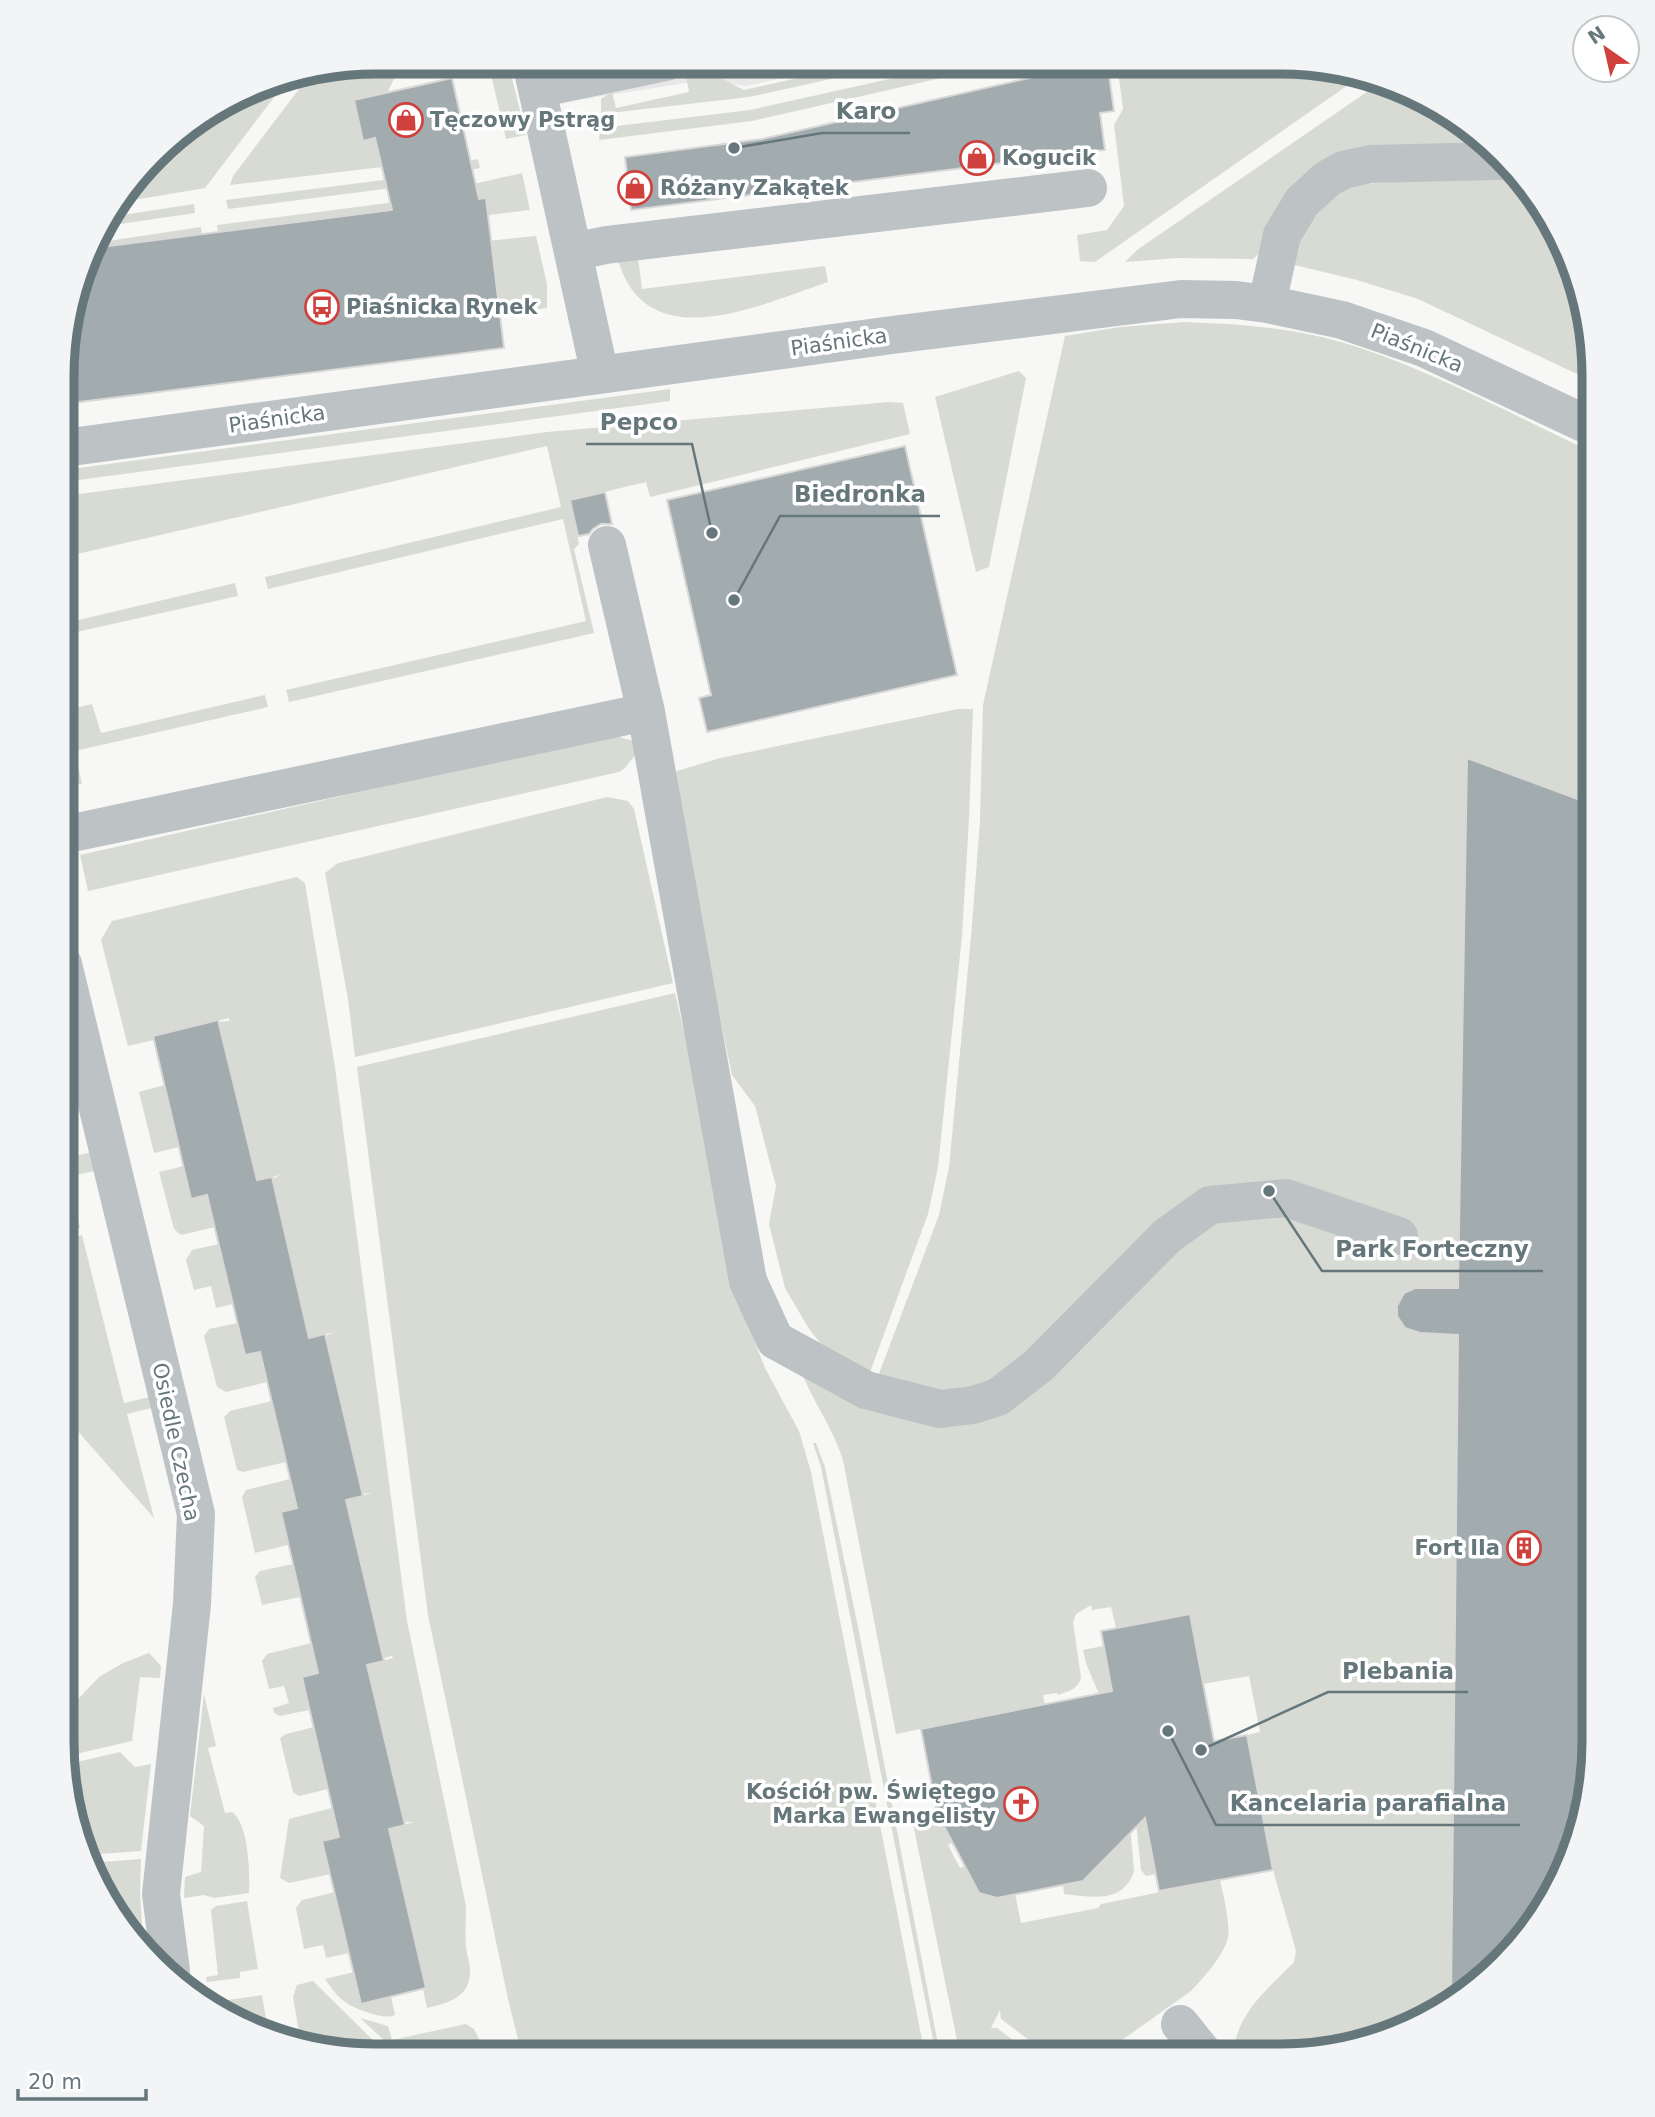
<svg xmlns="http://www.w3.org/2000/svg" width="1655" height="2117" font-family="'DejaVu Sans',sans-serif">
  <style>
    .built { fill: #e8e8e8 }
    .green { fill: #d8dbd4 }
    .building { fill: #a2acaf; stroke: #d9d8d7; stroke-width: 2 }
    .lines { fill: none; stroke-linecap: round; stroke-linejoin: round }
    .minor { stroke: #bdc2c4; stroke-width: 38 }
    .labels { text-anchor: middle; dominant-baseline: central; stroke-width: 7; stroke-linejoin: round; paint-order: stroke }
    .poi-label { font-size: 21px; font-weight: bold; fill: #66777c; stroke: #fff; text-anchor: start }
    .street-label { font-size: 21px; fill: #66777c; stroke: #fff }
    .rim { fill: none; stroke: #66777c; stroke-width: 9 }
    .leader { fill: none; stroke: #66777c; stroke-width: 2.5 }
    .callout-dot { fill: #66777c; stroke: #fff; stroke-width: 2.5 }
    .callout-label { font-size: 23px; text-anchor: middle; font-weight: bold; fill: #66777c; stroke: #fff; stroke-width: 7; stroke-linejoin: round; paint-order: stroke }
  </style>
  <rect width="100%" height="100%" fill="#f7f7f5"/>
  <path class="built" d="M 550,62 L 852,63 L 746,86 L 705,80 L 559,103 Z"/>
  <path class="green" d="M 375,61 L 403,61 L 363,141 L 375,139 L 382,167 L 230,185 L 233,176 L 312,72 Z
    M 488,62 L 508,62 L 526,135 L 506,139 Z
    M 866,63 L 903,63 L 749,97 L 601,114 L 601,99 L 612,92 L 616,108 L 689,92 L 686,76 L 707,71 L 744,90 Z
    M 1138,63 L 1321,64 L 1358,78 L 1095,262 L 1080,261 L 1077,235 L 1107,230 L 1124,206 L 1114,125 L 1123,109 L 1118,71 L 1138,68 Z
    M 939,68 L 941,78 L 752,121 L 599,140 L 600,128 L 750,110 Z
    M 291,75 L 205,188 L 116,203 L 168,139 L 274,78 Z
    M 1375,84 L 1455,114 L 1487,149 L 1368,156 L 1253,259 L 1178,258 L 1125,262 L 1137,250 L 1374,87 Z
    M 478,159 L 480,168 L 384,189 L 228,209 L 226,200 L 383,180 Z
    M 522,173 L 530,210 L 220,248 L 217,225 L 388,203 Z
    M 1508,175 L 1512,176 L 1552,219 L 1583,294 L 1594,382 L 1418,299 L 1357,280 L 1290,264 L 1298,233 L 1341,190 L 1361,184 Z
    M 194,204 L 195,213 L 100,227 L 103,218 Z
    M 201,227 L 204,251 L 87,265 L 95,243 Z
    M 536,236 L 547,284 L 547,308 L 497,314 L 487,241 Z
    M 638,258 L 642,289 L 825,266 L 828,282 C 762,304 647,360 618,260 Z
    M 1184,322 C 1242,324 1299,328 1354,346 C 1437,373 1515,416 1594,453 L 1593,1762 L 1577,1842 L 1541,1916 L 1436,2014 L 1300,2055 L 1234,2054 C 1235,2014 1268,1989 1294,1962 L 1296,1951 L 1273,1870 L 1247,1735 L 1260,1732 L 1249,1676 L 1203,1684 L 1190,1614 L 1116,1628 L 1111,1607 L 1092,1610 L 1091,1605 L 1076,1614 L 1073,1622 L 1081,1678 C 1077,1690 1069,1691 1058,1695 L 1057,1693 L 1043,1695 L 1045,1705 L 1010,1712 L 1013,1730 L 995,1734 L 991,1715 L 896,1734 L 843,1460 C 831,1421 802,1388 794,1348 C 836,1398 895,1424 961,1416 C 977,1415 993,1411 1007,1404 C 1022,1396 1034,1385 1045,1374 L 1031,1359 C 980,1400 940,1405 878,1384 L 880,1371 L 939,1215 L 949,1167 L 971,937 L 980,821 L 983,705 L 1065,336 L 1120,327 Z
    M 1019,371 L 1026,378 L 989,567 L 976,572 L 935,397 Z
    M 670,389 L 670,401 L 64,482 L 64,470 Z
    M 889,402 L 903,403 L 910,434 L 650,497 L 646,482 L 570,500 L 579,544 L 574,549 L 594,633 L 289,702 L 286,690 L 586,621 L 563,519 L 268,589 L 265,577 L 561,507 L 547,446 L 64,557 L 64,496 L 547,432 Z
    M 235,583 L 238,596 L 63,635 L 63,621 L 66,623 Z
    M 265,695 L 268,707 L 75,751 L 82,784 L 63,783 L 63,711 L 92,704 L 101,733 Z
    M 958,709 L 973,709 L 969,819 L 962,936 L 938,1167 L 928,1214 L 869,1375 L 825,1349 L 809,1329 L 785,1288 L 769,1224 L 776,1186 L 755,1106 L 732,1075 L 671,782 L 677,771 L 720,758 Z
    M 611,735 L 634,741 L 640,749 L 625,768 L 619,772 L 88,891 L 80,855 Z
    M 607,797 L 628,801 L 634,809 L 673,983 L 355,1057 L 348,999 L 325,873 L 338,863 Z
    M 297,877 L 305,883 L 335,1067 L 407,1621 L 466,1906 C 466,1919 465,1933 466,1945 C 466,1954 471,1964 470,1973 C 469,1998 448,2003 427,2008 L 423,1989 L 426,1988 L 389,1829 L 414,1822 L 404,1822 L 367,1665 L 393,1658 L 392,1656 L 384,1658 L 346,1500 L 372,1493 L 362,1494 L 325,1336 L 335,1332 L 309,1338 L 272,1179 L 281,1175 L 257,1180 L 219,1022 L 229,1021 L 229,1018 L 154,1036 L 154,1040 L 128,1046 L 101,940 L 112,921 Z
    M 675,993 L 755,1343 L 765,1368 L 799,1431 L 811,1472 L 925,2055 L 522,2055 L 508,1999 L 428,1615 L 357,1067 Z
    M 165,1085 L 179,1147 L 154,1153 L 139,1092 Z
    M 93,1152 L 98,1170 L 68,1177 L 80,1228 L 62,1232 L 62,1159 Z
    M 184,1166 L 207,1195 L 215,1227 L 181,1235 L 174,1229 L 159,1172 Z
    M 82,1235 L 124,1403 L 154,1396 L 156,1407 L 127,1414 L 154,1518 L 75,1428 C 53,1380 62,1294 62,1240 Z
    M 219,1244 L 233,1304 L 216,1308 L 211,1286 L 194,1290 L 186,1260 L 192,1250 Z
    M 237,1323 L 245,1355 L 260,1352 L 267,1382 L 226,1392 L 217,1387 L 204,1336 L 209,1329 Z
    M 272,1401 L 286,1462 L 243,1472 L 237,1470 L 224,1417 L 230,1411 Z
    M 813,1443 L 816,1443 L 825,1467 L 859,1632 L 940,2055 L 936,2055 L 821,1467 Z
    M 290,1479 L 297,1508 L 281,1513 L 288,1545 L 255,1553 L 242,1497 L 246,1490 Z
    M 293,1564 L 300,1597 L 262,1605 L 255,1577 L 260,1571 Z
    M 311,1643 L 319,1673 L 302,1677 L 309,1710 L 280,1716 L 274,1713 L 273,1708 L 289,1703 L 284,1686 L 269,1689 L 262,1661 L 267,1654 Z
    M 1103,1646 L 1116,1712 L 1108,1715 L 1087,1666 L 1083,1650 Z
    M 149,1653 L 161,1666 L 160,1678 L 140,1677 L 132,1741 L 63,1757 L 61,1717 L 99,1677 L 123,1663 Z
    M 204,1694 L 216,1746 L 208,1748 L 225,1813 L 232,1812 C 249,1824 250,1873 249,1893 L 214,1898 L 204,1895 L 184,1898 L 185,1877 L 201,1872 L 204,1826 L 190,1816 Z
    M 1145,1716 L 1156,1874 L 1146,1876 L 1141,1870 L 1131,1773 Z
    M 314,1727 L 328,1789 L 299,1796 L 293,1792 L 280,1738 L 286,1734 Z
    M 120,1752 L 135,1767 L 151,1764 L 141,1851 L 85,1855 L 72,1824 L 64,1765 Z
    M 1126,1775 L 1134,1872 C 1122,1904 1092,1897 1064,1894 L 1063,1885 L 1083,1881 L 1096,1868 Z
    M 332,1808 L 339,1837 L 322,1841 L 331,1874 L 289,1883 L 280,1878 L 289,1819 Z
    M 910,1809 L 938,1814 L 953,1842 L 948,1845 L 960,1868 L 965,1866 L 1015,1894 L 1021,1923 L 1098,1908 L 1101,1904 L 1220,1880 C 1223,1895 1232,1928 1227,1941 C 1222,1957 1202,1980 1191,1991 L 1101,2055 L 1049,2055 L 1001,2019 L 1000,2010 L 991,2028 L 997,2028 L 1032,2055 L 960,2055 Z
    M 141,1859 L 140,1892 L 143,1941 L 103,1898 L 88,1863 Z
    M 335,1892 L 349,1953 L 326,1958 L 323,1945 L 304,1949 L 296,1908 L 302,1900 Z
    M 247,1901 L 258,1969 L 240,1972 L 240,1978 L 207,1982 L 206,1977 L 218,1975 L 211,1910 L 216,1906 Z
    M 354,1972 L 361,2004 L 391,1997 L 395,2015 C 386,2018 381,2016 373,2014 C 347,2006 340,2001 325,1979 Z
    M 313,1981 L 388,2055 L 354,2055 L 301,2044 L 293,1997 L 297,1985 Z
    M 262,1995 L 269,2037 L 212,2009 L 229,2006 L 228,2000 Z
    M 360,2018 L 388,2026 L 392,2040 L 466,2024 L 474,2029 L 487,2055 L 400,2055 Z"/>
  <path class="building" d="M 1108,67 L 1114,111 L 1100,113 L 1105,150 L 631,210 L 625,157 L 762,139 L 1029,78 Z
    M 452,78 L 479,199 L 486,198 L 504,348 L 64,404 L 64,334 L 93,248 L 392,210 L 375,138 L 363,141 L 354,100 Z
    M 905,446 L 957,675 L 707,732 L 699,698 L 711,695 L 667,500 Z
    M 605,492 L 612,524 L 601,524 L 593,529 L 589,534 L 578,536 L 570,500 Z
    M 1467,758 L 1594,805 L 1593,1762 L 1577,1842 L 1541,1916 L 1451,2000 L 1458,1335 L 1420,1333 L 1405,1328 L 1397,1316 L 1397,1306 L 1404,1293 L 1415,1288 L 1458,1288 Z
    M 218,1020 L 257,1180 L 272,1177 L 309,1338 L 325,1334 L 363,1496 L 346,1500 L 384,1661 L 367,1665 L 405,1825 L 389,1829 L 426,1988 L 361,2004 L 322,1841 L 339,1837 L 302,1677 L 318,1673 L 281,1512 L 297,1508 L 260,1352 L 245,1355 L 207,1195 L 191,1199 L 153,1036 Z
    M 1190,1614 L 1214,1741 L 1247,1735 L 1273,1870 L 1159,1891 L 1145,1818 L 1083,1881 L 997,1898 L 979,1893 L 937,1813 L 921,1729 L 1112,1691 L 1101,1631 Z"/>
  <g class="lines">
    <path class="minor" d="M 531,62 L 600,375
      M 537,89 L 666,62
      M 573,252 L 606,245 L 1088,188
      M 1267,304 L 1282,235 L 1302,202 L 1327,179 L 1343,170 L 1370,164 L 1498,161
      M 64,448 L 892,335 L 1181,299 L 1236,300 L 1267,304 L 1342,320 L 1424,348 L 1594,428
      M 607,545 L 646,712 L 748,1281 L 775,1340 L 866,1390 L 940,1409 L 973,1405 L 998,1397 L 1038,1366 L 1167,1236 L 1210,1205 L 1286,1198 L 1399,1236
      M 63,835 L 646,712
      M 63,964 L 196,1514 L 192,1604 L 161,1894 L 171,1971
      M 1180,2024 L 1205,2055"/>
  </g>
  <defs>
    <g id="shop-ring" transform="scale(1.75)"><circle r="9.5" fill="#fff" stroke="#d0403c" stroke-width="1.5"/><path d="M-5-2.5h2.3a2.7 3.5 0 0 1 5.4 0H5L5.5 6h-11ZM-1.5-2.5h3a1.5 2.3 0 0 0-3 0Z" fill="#d0403c"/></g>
    <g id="bus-ring" transform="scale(1.75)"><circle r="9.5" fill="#fff" stroke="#d0403c" stroke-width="1.5"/><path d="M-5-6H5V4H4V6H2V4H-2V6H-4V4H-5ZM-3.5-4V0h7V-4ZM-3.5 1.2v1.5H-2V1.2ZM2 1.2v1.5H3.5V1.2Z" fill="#d0403c"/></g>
    <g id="building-ring" transform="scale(1.75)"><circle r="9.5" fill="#fff" stroke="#d0403c" stroke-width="1.5"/><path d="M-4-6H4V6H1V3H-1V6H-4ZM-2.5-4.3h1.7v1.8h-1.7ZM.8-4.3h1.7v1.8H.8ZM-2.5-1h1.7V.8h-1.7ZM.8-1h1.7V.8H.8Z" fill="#d0403c"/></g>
    <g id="church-ring" transform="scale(1.75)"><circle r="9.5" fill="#fff" stroke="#d0403c" stroke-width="1.5"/><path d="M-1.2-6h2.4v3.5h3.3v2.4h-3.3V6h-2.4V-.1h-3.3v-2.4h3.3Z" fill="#d0403c"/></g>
  </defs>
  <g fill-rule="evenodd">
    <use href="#shop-ring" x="406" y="120"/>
    <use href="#shop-ring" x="977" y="158"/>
    <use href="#shop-ring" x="635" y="188"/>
    <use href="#bus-ring" x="322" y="307"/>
    <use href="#building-ring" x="1524" y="1548"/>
    <use href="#church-ring" x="1021" y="1804"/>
  </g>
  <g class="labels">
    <g class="poi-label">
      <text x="430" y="120">Tęczowy Pstrąg</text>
      <text x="1002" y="158">Kogucik</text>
      <text x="660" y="188">Różany Zakątek</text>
      <text x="346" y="307">Piaśnicka Rynek</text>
      <text x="1500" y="1548" text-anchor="end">Fort IIa</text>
      <text x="996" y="1792" text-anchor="end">Kościół pw. Świętego<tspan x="996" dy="24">Marka Ewangelisty</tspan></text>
    </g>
    <g class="street-label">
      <text transform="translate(839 342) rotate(-8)">Piaśnicka</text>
      <text transform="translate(1417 348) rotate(22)">Piaśnicka</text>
      <text transform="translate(277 419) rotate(-8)">Piaśnicka</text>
      <text transform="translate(176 1442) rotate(78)">Osiedle Czecha</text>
    </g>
  </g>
  <path d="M0 0H1655V2117H0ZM376 74H1280A302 302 0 0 1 1582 376V1742A302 302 0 0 1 1280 2044H376A302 302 0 0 1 74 1742V376A302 302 0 0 1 376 74Z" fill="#f3f4f5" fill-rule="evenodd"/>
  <path class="rim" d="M376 74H1280A302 302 0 0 1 1582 376V1742A302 302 0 0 1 1280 2044H376A302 302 0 0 1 74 1742V376A302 302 0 0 1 376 74Z"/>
  <path class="leader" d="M734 148L822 133H910M712 533L692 444H586M734 600L780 516H940M1269 1191L1322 1271H1543M1201 1750L1328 1692H1468M1168 1731L1216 1825H1520"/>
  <g class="callout-dot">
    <circle cx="734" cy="148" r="7"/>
    <circle cx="712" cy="533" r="7"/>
    <circle cx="734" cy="600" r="7"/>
    <circle cx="1269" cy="1191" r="7"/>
    <circle cx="1201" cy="1750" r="7"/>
    <circle cx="1168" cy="1731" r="7"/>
  </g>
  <g class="callout-label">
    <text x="866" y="119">Karo</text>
    <text x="639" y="430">Pepco</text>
    <text x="860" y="502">Biedronka</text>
    <text x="1432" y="1257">Park Forteczny</text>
    <text x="1398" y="1679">Plebania</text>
    <text x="1368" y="1811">Kancelaria parafialna</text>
  </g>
  <g transform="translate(1606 49) rotate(326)"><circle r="33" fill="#ffffff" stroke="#c2c9cb" stroke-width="2"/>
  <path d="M0-5L12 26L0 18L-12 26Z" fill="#d0403c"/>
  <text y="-10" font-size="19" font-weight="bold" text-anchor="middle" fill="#66777c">N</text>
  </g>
  <path d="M18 2089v10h128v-10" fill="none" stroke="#66777c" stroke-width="3.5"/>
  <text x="28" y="2089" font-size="21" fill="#66777c" stroke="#ffffff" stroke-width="5" paint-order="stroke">20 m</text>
</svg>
